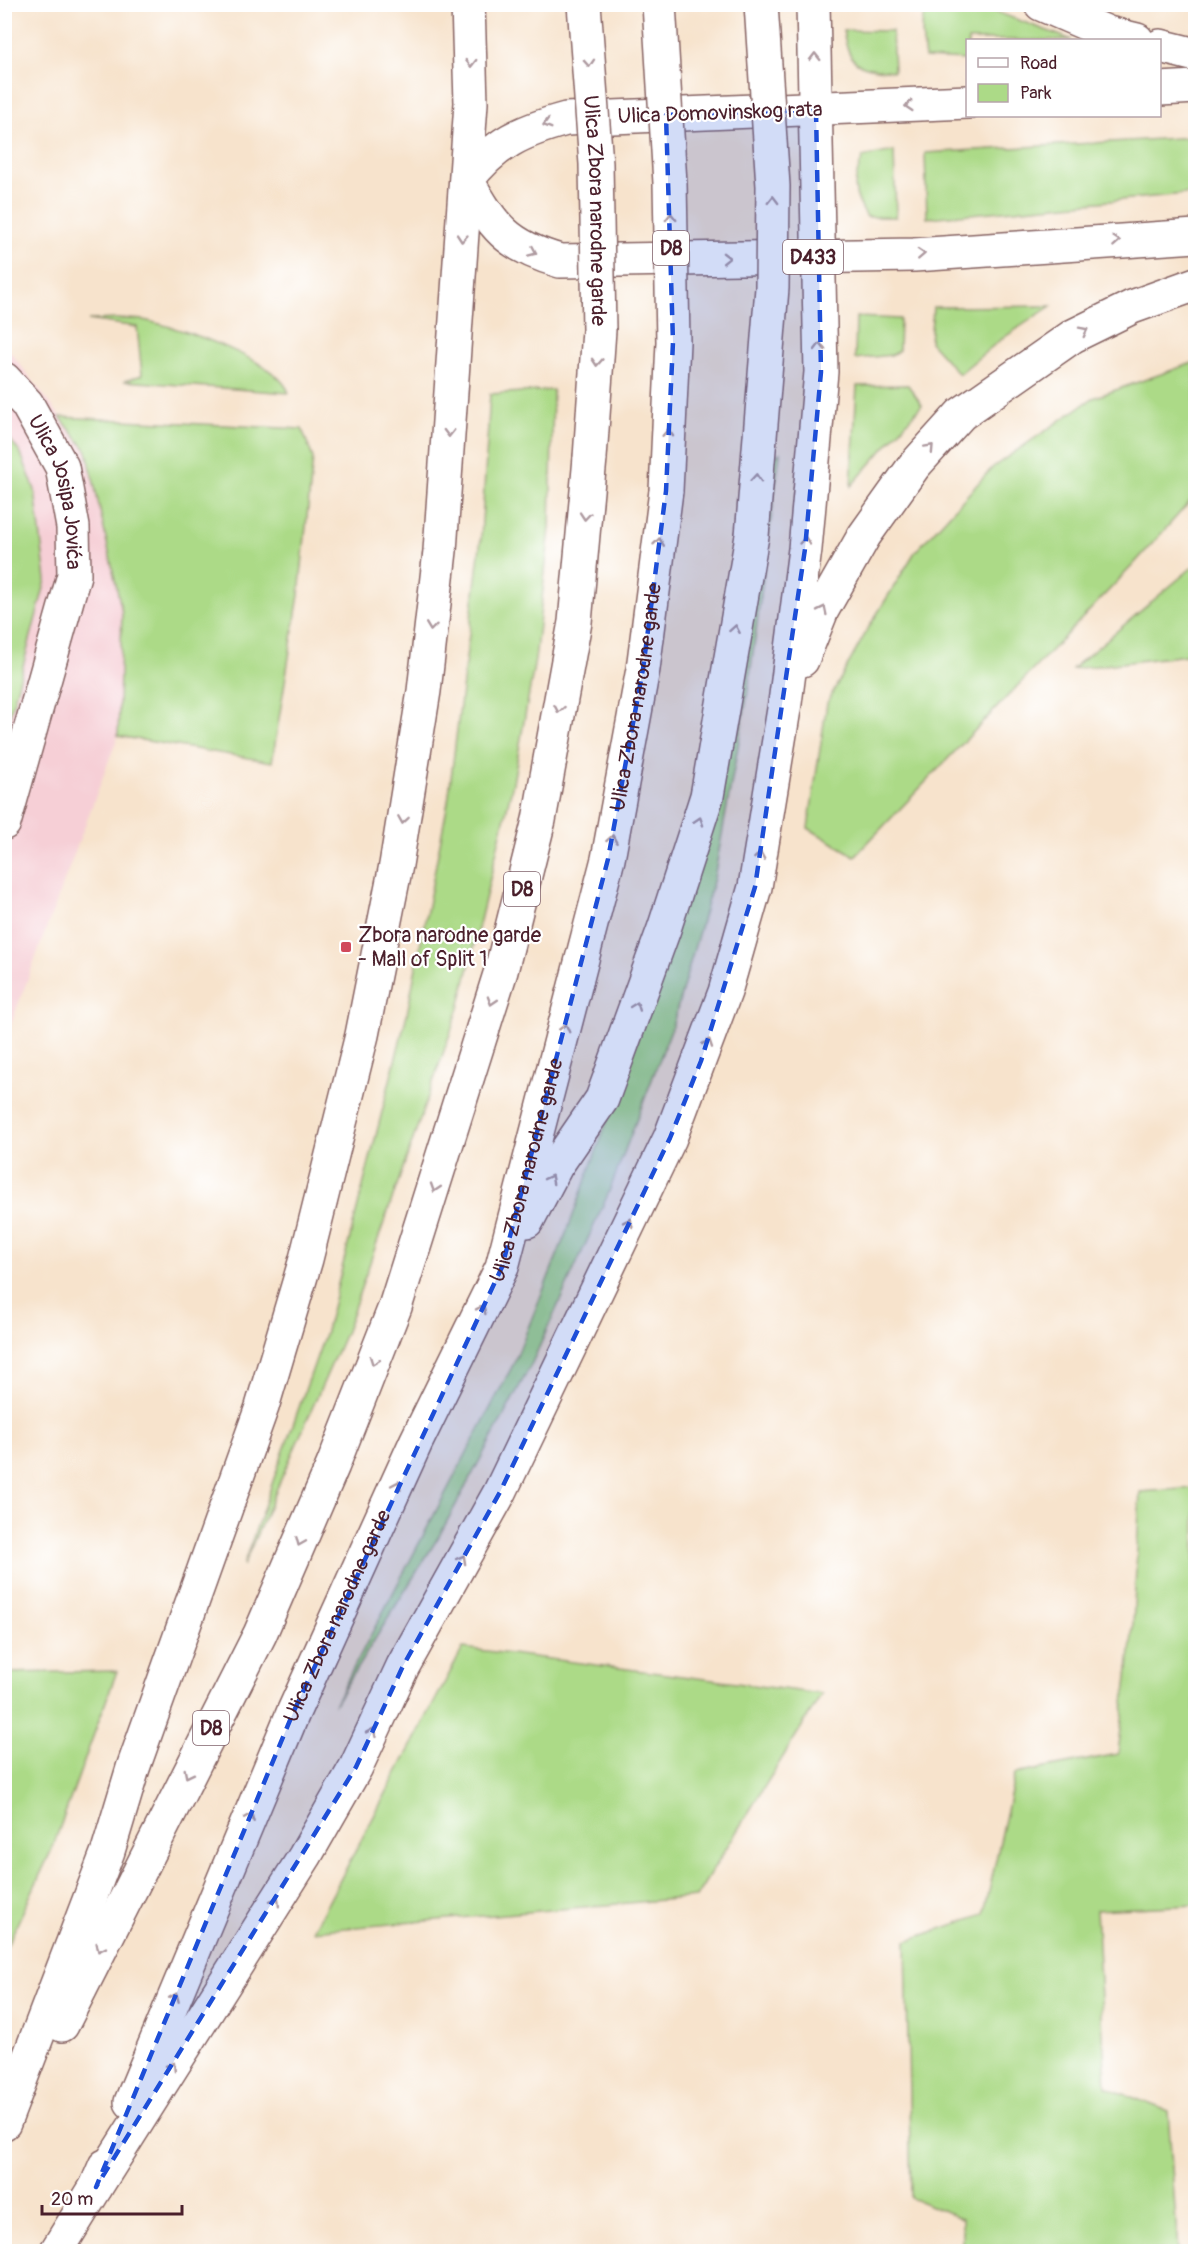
<svg xmlns="http://www.w3.org/2000/svg" width="1200" height="2256" font-family="Pangolin,sans-serif">
  <style>
    .built { fill: #f6cfd6 }
    .green { fill: #acda87; stroke: #7b7c59; stroke-width: 1.5 }
    .lines { fill: none; stroke-linecap: round; stroke-linejoin: round }
    .street-casing { stroke: #876463; stroke-width: 36 }
    .primary-casing { stroke: #876463; stroke-width: 36 }
    .highway-casing { stroke: #876463; stroke-width: 36 }
    .street { stroke: #fff; stroke-width: 33 }
    .primary { stroke: #fff; stroke-width: 33 }
    .highway { stroke: #fff; stroke-width: 33 }
    .highway-bridge-casing { stroke: #876463; stroke-width: 36; stroke-linecap: butt }
    .highway-bridge { stroke: #fff; stroke-width: 33 }
    .oneway { stroke: #ae9aa0 }
    .marked { fill: #1d4ed8; fill-opacity: 0.2; stroke: #1d4ed8; stroke-width: 4.5; stroke-dasharray: 12 8; stroke-linejoin: round }
    .poi-dot { fill: #d1495b; stroke: #fff; stroke-width: 2 }
    .labels { text-anchor: middle; dominant-baseline: central; stroke-width: 4.5; stroke-linejoin: round; paint-order: stroke }
    .shield { fill: #fff; stroke: #80626b; stroke-width: 1.5 }
    .shield-label { font-size: 20px; font-weight: bold; fill: #4a1f2b }
    .street-label { font-size: 21px; fill: #4a1f2b; stroke: #fff }
    .poi-label { font-size: 21px; fill: #4a1f2b; stroke: #fff; text-anchor: start }
  </style>
  <rect width="100%" height="100%" fill="#fff"/>
  <filter id="ink" filterUnits="userSpaceOnUse"><feTurbulence type="fractalNoise" baseFrequency=".0167" numOctaves="2"/><feDisplacementMap in="SourceGraphic" scale="12" xChannelSelector="R" yChannelSelector="G"/><feConvolveMatrix kernelMatrix="1 2 1 2 8 2 1 2 1" color-interpolation-filters="sRGB"/></filter>
  <filter id="wash" filterUnits="userSpaceOnUse"><feTurbulence type="fractalNoise" baseFrequency=".008" numOctaves="4" result="noise"/><feDisplacementMap in="SourceGraphic" scale="24" xChannelSelector="R" yChannelSelector="G"/><feGaussianBlur stdDeviation="1.35" result="paint"/><feColorMatrix in="noise" values="0 0 0 0 0 0 0 0 0 0 0 0 0 0 0 0 0 1.4 0 .05"/><feComposite in="paint" operator="in"/></filter>
  <g filter="url(#wash)">
    <rect width="100%" height="100%" fill="#f7e3cc"/>
    <path class="built" d="M 5,345 L 87,451 L 122,612 L 118,736 L 5,1040 Z"/>
    <path class="green" d="M 975,4 L 1072,40 L 968,40 L 967,60 L 925,58 C 923,43 918,18 929,5 Z
      M 843,30 L 892,31 L 894,71 C 858,67 850,68 843,30 Z
      M 1195,137 L 1195,193 L 927,218 L 925,153 Z
      M 894,151 L 896,217 L 867,217 C 852,194 852,183 863,157 Z
      M 1051,306 L 999,341 L 959,374 L 930,342 L 933,307 Z
      M 856,317 L 900,319 L 899,350 L 892,355 L 855,359 Z
      M 88,320 C 107,320 130,317 148,321 C 182,329 278,360 289,393 L 124,381 L 142,375 L 137,327 Z
      M 1195,362 L 1195,496 L 1133,565 L 855,856 L 808,828 L 827,703 L 869,627 L 915,552 L 993,467 L 1093,398 Z
      M 908,385 L 922,405 L 851,486 L 857,386 Z
      M 553,390 L 550,528 L 535,660 L 513,783 L 459,1008 L 346,1331 L 243,1566 L 326,1331 L 407,1014 L 448,802 L 481,538 L 490,394 Z
      M 60,417 L 302,429 L 313,458 L 299,595 L 272,762 L 118,736 L 122,612 L 87,451 Z
      M 5,432 L 21,454 L 35,490 L 46,580 L 5,734 Z
      M 780,453 L 747,697 L 714,878 L 672,1027 L 609,1192 L 532,1363 L 439,1536 L 334,1705 L 514,1363 L 571,1221 L 638,1035 L 770,458 Z
      M 1195,565 L 1195,654 L 1072,669 Z
      M 1195,1488 L 1195,1905 L 1096,1910 L 1106,2087 L 1168,2111 L 1178,2251 L 962,2251 L 962,2218 L 911,2198 L 906,1941 L 984,1914 L 1015,1774 L 1118,1754 L 1133,1626 L 1140,1492 Z
      M 463,1648 L 822,1694 L 696,1897 L 313,1931 Z
      M 117,1671 L 52,1849 L 5,1950 L 5,1673 Z"/>
  </g>
  <g filter="url(#ink)">
    <g class="lines">
      <g class="street-casing">
        <g id="street">
          <path id="s1" d="M 4,379 L 27,404 L 62,467 L 73,527 L 74,575 L 4,823"/>
        </g>
      </g>
      <g class="primary-casing">
        <path id="primary" d="M 1160,89 L 1196,87
          M 968,102 L 566,119 C 522,131 495,143 467,180 C 493,227 507,246 560,261 L 914,255 L 1196,236"/>
      </g>
      <g class="highway-casing">
        <g id="highway">
          <path d="M 1041,4 L 1108,33 L 1137,40"/>
          <path d="M 1160,46 L 1196,55"/>
          <path d="M 802,660 L 822,610 L 864,536 L 914,466 L 961,414 L 1073,336 L 1132,307 L 1196,284"/>
          <path d="M 527,1221 L 556,1166 L 602,1099 L 664,929 L 707,796 L 752,536"/>
          <path d="M 62,2025 L 260,1634 L 333,1465 L 395,1307 L 501,971 L 539,820 L 575,622 L 590,458"/>
          <path id="s2" d="M 131,2102 L 293,1713 L 416,1442 L 502,1267 L 608,859 L 643,669 L 666,491"/>
          <path d="M 4,2123 L 108,1851 L 133,1768 L 262,1407 L 306,1259 L 362,1035 L 396,865 L 424,691 L 440,551 L 471,103 L 468,4"/>
          <path d="M 96,2187 L 305,1856 L 356,1767 L 403,1666 L 500,1492 L 670,1138 L 725,992 L 755,887 L 785,703 L 805,549 L 821,372 L 813,4"/>
          <path d="M 56,2252 L 96,2187 L 105,2166"/>
        </g>
      </g>
      <use href="#street" class="street"/>
      <use href="#primary" class="primary"/>
      <use href="#highway" class="highway"/>
      <g class="highway-bridge-casing">
        <g id="highway-bridge">
          <path id="s3" d="M 584,4 L 596,164 L 599,330 L 590,458"/>
          <path d="M 659,4 L 670,183 L 673,342 L 666,491"/>
          <path d="M 752,536 L 772,288 L 773,186 L 761,4"/>
        </g>
      </g>
      <use href="#highway-bridge" class="highway-bridge"/>
    </g>
    <defs><path id="oneway-chevron" d="M-2-3.5L2.5 0L-2 3.5" fill="none" stroke-width="1.6" stroke-linecap="round" stroke-linejoin="round" transform="scale(1.5)"/></defs>
    <g class="oneway">
      <use href="#oneway-chevron" transform="translate(815 57) rotate(-91)"/>
      <use href="#oneway-chevron" transform="translate(471 63) rotate(90)"/>
      <use href="#oneway-chevron" transform="translate(589 63) rotate(86)"/>
      <use href="#oneway-chevron" transform="translate(909 106) rotate(176)"/>
      <use href="#oneway-chevron" transform="translate(547 124) rotate(164)"/>
      <use href="#oneway-chevron" transform="translate(773 200) rotate(-89)"/>
      <use href="#oneway-chevron" transform="translate(671 217) rotate(-91)"/>
      <use href="#oneway-chevron" transform="translate(462 238) rotate(95)"/>
      <use href="#oneway-chevron" transform="translate(1116 241) rotate(-4)"/>
      <use href="#oneway-chevron" transform="translate(533 252) rotate(24)"/>
      <use href="#oneway-chevron" transform="translate(921 254) rotate(-3)"/>
      <use href="#oneway-chevron" transform="translate(726 258) rotate(-1)"/>
      <use href="#oneway-chevron" transform="translate(1084 331) rotate(-27)"/>
      <use href="#oneway-chevron" transform="translate(820 347) rotate(-91)"/>
      <use href="#oneway-chevron" transform="translate(597 362) rotate(94)"/>
      <use href="#oneway-chevron" transform="translate(449 433) rotate(91)"/>
      <use href="#oneway-chevron" transform="translate(668 433) rotate(-87)"/>
      <use href="#oneway-chevron" transform="translate(930 448) rotate(-47)"/>
      <use href="#oneway-chevron" transform="translate(756 478) rotate(-86)"/>
      <use href="#oneway-chevron" transform="translate(585 516) rotate(95)"/>
      <use href="#oneway-chevron" transform="translate(805 541) rotate(-85)"/>
      <use href="#oneway-chevron" transform="translate(659 542) rotate(-83)"/>
      <use href="#oneway-chevron" transform="translate(823 610) rotate(-64)"/>
      <use href="#oneway-chevron" transform="translate(431 627) rotate(97)"/>
      <use href="#oneway-chevron" transform="translate(735 629) rotate(-80)"/>
      <use href="#oneway-chevron" transform="translate(559 709) rotate(100)"/>
      <use href="#oneway-chevron" transform="translate(403 820) rotate(99)"/>
      <use href="#oneway-chevron" transform="translate(699 821) rotate(-72)"/>
      <use href="#oneway-chevron" transform="translate(612 839) rotate(-80)"/>
      <use href="#oneway-chevron" transform="translate(760 856) rotate(-81)"/>
      <use href="#oneway-chevron" transform="translate(492 1001) rotate(107)"/>
      <use href="#oneway-chevron" transform="translate(636 1006) rotate(-70)"/>
      <use href="#oneway-chevron" transform="translate(565 1028) rotate(-75)"/>
      <use href="#oneway-chevron" transform="translate(708 1043) rotate(-71)"/>
      <use href="#oneway-chevron" transform="translate(550 1179) rotate(-62)"/>
      <use href="#oneway-chevron" transform="translate(435 1188) rotate(108)"/>
      <use href="#oneway-chevron" transform="translate(629 1222) rotate(-64)"/>
      <use href="#oneway-chevron" transform="translate(482 1309) rotate(-64)"/>
      <use href="#oneway-chevron" transform="translate(374 1361) rotate(111)"/>
      <use href="#oneway-chevron" transform="translate(397 1485) rotate(-65)"/>
      <use href="#oneway-chevron" transform="translate(300 1542) rotate(113)"/>
      <use href="#oneway-chevron" transform="translate(462 1559) rotate(-61)"/>
      <use href="#oneway-chevron" transform="translate(372 1732) rotate(-65)"/>
      <use href="#oneway-chevron" transform="translate(188 1774) rotate(117)"/>
      <use href="#oneway-chevron" transform="translate(250 1817) rotate(-67)"/>
      <use href="#oneway-chevron" transform="translate(276 1901) rotate(-58)"/>
      <use href="#oneway-chevron" transform="translate(100 1948) rotate(116)"/>
      <use href="#oneway-chevron" transform="translate(175 1997) rotate(-67)"/>
      <use href="#oneway-chevron" transform="translate(172 2066) rotate(-58)"/>
    </g>
  </g>
  <path class="marked" d="M 816,110 L 821,372 L 805,549 L 755,887 L 701,1061 L 670,1138 L 500,1492 L 403,1666 L 356,1767 L 96,2187 L 293,1713 L 502,1267 L 608,859 L 643,669 L 666,491 L 673,342 L 666,115 Z"/>
  <rect class="poi-dot" x="340" y="941" width="12" height="12" rx="3"/>
  <g class="labels">
    <g class="shield">
      <rect x="653" y="231" width="36" height="34" rx="4.5"/>
      <rect x="783" y="240" width="60" height="34" rx="4.5"/>
      <rect x="504" y="872" width="36" height="34" rx="4.5"/>
      <rect x="193" y="1711" width="36" height="34" rx="4.5"/>
    </g>
    <g class="shield-label">
      <text x="671" y="248">D8</text>
      <text x="813" y="257">D433</text>
      <text x="522" y="889">D8</text>
      <text x="211" y="1728">D8</text>
    </g>
    <g class="street-label">
      <text transform="translate(720 113) rotate(-2)">Ulica Domovinskog rata</text>
      <text stroke="none"><textPath href="#s3" startOffset="207">Ulica Zbora narodne garde</textPath></text>
      <text stroke="none"><textPath href="#s1" startOffset="129">Ulica Josipa Jovića</textPath></text>
      <text stroke="none"><textPath href="#s2" startOffset="1500">Ulica Zbora narodne garde</textPath></text>
      <text stroke="none"><textPath href="#s2" startOffset="1014">Ulica Zbora narodne garde</textPath></text>
      <text stroke="none"><textPath href="#s2" startOffset="528">Ulica Zbora narodne garde</textPath></text>
    </g>
    <g class="poi-label">
      <text x="358" y="935">Zbora narodne garde<tspan x="358" dy="24">- Mall of Split 1</tspan></text>
    </g>
  </g>
  <rect width="1200" height="2256" fill="none" stroke="#fff" stroke-width="24"/>
  <rect x="966" y="39" width="195" height="78" fill="#ffffff" stroke="#b7a5aa" stroke-width="1.5"/>
  <rect x="978" y="58" width="30" height="9" fill="#ffffff" stroke="#b7a5aa" stroke-width="1.5"/>
  <text x="1020" y="69" font-size="18" fill="#4a1f2b">Road</text>
  <rect x="978" y="84" width="30" height="18" fill="#acda87" stroke="#b7a5aa" stroke-width="1.5"/>
  <text x="1020" y="99" font-size="18" fill="#4a1f2b">Park</text>
  <path d="M42 2205v9h140v-9" fill="none" stroke="#4a1f2b" stroke-width="3"/>
  <text x="51" y="2205" font-size="18" fill="#4a1f2b" stroke="#ffffff" stroke-width="4.5" paint-order="stroke">20 m</text>
</svg>
